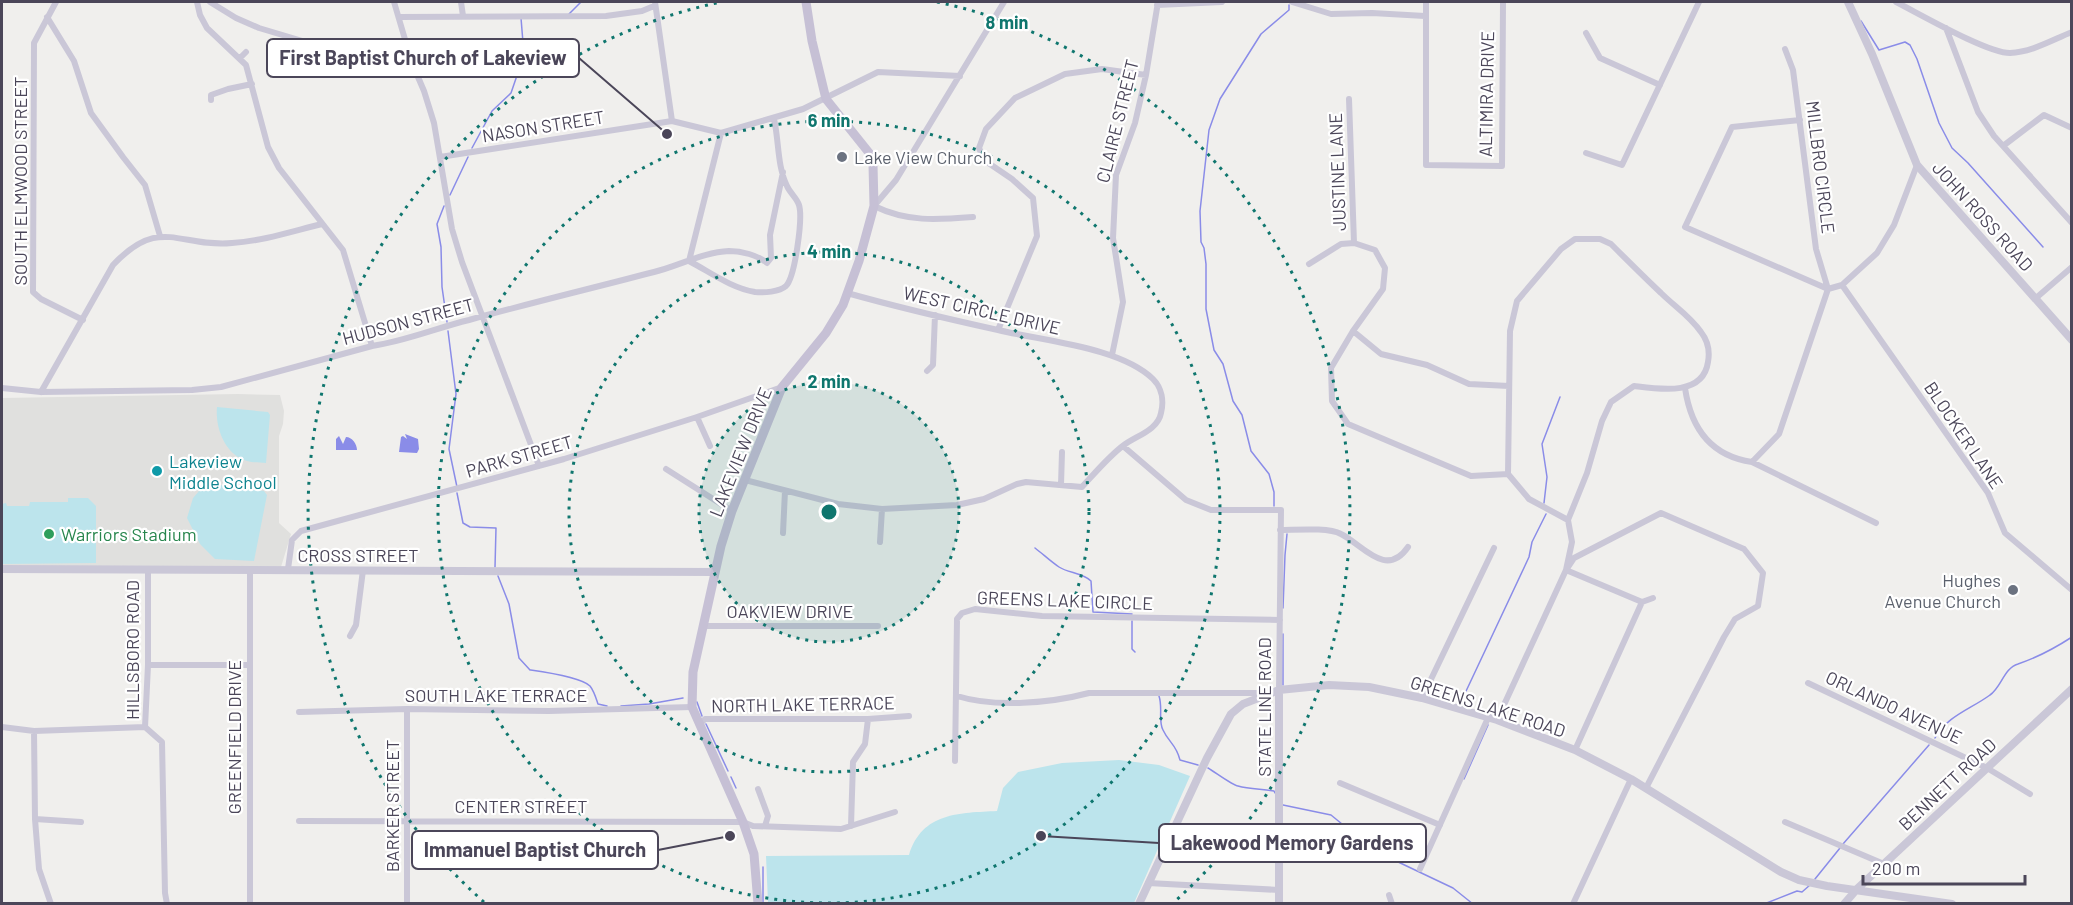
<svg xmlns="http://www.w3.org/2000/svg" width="2073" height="905" font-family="Barlow,sans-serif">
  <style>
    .education { fill: #e0e0de }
    .green { fill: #bce4ec }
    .water { fill: #8a8ce8 }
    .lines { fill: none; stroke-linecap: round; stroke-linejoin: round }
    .stream { stroke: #8a8ce8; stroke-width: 1.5 }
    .minor { stroke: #cac7d7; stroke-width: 6 }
    .tertiary { stroke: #cac7d7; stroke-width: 8 }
    .secondary { stroke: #c6c0d5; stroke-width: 9 }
    .ring { fill: none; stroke: #0f766e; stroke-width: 3; stroke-dasharray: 3 6 }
    .worship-dot { fill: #6b7280; stroke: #fff; stroke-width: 2 }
    .culture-dot { fill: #0f9aa8; stroke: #fff; stroke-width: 2 }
    .leisure-dot { fill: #2e9e5b; stroke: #fff; stroke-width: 2 }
    .labels { text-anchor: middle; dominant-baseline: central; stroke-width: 4.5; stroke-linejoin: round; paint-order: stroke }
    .street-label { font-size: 18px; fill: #4b4659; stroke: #fff }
    .worship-label { font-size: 18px; fill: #5b616d; stroke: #fff; text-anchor: start }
    .culture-label { font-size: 18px; fill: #0d838f; stroke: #fff; text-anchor: start }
    .leisure-label { font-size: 18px; fill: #27864d; stroke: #fff; text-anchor: start }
    .centre { fill: #0f766e; stroke: #fff; stroke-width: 3 }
    .ring-label { font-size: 18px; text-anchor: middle; font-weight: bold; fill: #0f766e; stroke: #fff; stroke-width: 4.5; stroke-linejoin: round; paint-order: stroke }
    .leader { fill: none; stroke: #4b4659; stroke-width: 2 }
    .callout-dot { fill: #4b4659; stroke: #fff; stroke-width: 2 }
    .callout { fill: #fff; stroke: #4b4659; stroke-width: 2 }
    .callout-label { font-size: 20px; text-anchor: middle; font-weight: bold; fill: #4b4659 }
  </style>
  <rect width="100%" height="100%" fill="#f0efed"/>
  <path class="education" d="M 238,394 L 280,395 L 284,411 L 283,424 L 279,436 L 279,523 L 291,534 L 281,567 L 2,566 L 2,398 Z"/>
  <path class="green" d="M 217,407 L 268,412 L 270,415 L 266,463 C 260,462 253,463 247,461 C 225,455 215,428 217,407 Z
    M 206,483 L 264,491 L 267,495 L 254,561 L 215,559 L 200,544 L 187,518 L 193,498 Z
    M 68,498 L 88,498 L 96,506 L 96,563 L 2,564 L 2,504 L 6,503 L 7,506 L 29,506 L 30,502 L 68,502 Z
    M 1119,760 L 1159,765 L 1190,776 L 1134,903 L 768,903 L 766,856 L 909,855 C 922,812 960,813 997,811 L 1003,788 L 1018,772 L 1062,763 Z"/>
  <path class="water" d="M 405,434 L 418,439 L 419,449 L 417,453 L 399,452 L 401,437 L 403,436 L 407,439 Z
    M 339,436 L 343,444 L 346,437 C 352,437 357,444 357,450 L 336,450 L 336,439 Z"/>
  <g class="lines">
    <path class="stream" d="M 569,14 L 581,2
      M 1861,21 L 1879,50 L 1905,42 L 1910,45 L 1917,59 L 1939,123 L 1952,148 L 1968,163 L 2043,247
      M 472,148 L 492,111 L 511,93 L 524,55 L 521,18
      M 450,195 L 468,157
      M 444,206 L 437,224 L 441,247 L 442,287 L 447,322
      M 448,331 L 456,394 L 449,449 L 457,487
      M 457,493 L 463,523 L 470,527 L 496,528 L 495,567
      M 1544,503 L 1547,477 L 1542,444 L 1560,397
      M 1274,506 L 1274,492 L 1269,474 L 1251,451 L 1242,415 L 1233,401 L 1223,364 L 1214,350 L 1206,309 L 1206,264 L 1204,248 L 1201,242 L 1200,211 L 1209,130 L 1220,99 L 1261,34 L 1289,10 L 1289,5
      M 1035,548 C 1043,554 1050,561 1059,567 C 1068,573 1083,573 1091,581 L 1093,612 L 1132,614
      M 498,576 L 509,604 L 519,658 L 530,670 C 544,672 580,677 590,686 C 594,691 596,698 598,704 L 607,706
      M 1283,608 L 1285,555 L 1287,534
      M 1132,621 L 1132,649 L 1135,652
      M 1283,634 L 1283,685
      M 1159,696 C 1163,708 1158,721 1163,730 C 1169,743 1176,744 1180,760 L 1198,765
      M 697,702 L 702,716
      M 1460,704 L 1529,557 L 1532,542 L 1546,514
      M 621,706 L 649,704 L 683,698
      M 706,724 L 728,771
      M 1935,738 C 1947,716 1971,709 1990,695 C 2001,688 2004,668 2018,664 C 2036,658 2055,648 2072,637
      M 1208,768 C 1215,772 1232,785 1238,786 C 1249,789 1262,789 1274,791 L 1275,793
      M 731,777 L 736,788
      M 1464,779 L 1488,725
      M 1283,805 L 1331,815 L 1375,851 L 1453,888 L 1473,904
      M 1843,844 L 1929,745
      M 763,867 L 763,904
      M 1815,879 L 1840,848
      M 1764,904 L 1797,891 L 1802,892 L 1810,885"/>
    <path class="minor" d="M 56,2 L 34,43 L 33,292 L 41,299 L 83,320
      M 197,2 L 200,15 L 207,28 L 246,65 L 268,147 L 279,168 L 343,250 L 372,346
      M 210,2 L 236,18 L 259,28 L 346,54 L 412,63
      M 394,2 L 412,63 L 424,91 L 434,123 L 452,229 L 462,262 L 539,466
      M 461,2 L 463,16
      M 655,2 L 672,121
      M 1292,2 L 1331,14 L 1372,13 L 1425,16
      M 1426,2 L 1426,165 L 1502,166 L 1503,2
      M 1896,2 C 1920,14 1987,53 2010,53 C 2032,52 2052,40 2072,32
      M 1157,5 L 1222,2
      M 47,17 L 74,61 L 91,113 L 123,157 L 145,185 L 160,236
      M 399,17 L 606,16 L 642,11 L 654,6
      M 1946,28 L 1978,112 L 1994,136 L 2072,223
      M 1586,33 L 1600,58 L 1660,85
      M 1785,49 L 1793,70 L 1816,249 L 1828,289
      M 240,58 L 246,52
      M 1349,99 L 1354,243
      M 211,100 L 211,95 L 228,89 L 252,84
      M 1800,120 L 1732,127 L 1685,227 L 1828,289
      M 2003,146 L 2044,115 L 2072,128
      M 1586,153 L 1622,165 L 1699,2
      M 440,157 L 672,121 L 721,133 L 803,109 L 878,72 L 960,76
      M 973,217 C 936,220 907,222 874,206 L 896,180 L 1004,2
      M 689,261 C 710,272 731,288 755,292 C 764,293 779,292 786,286 C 795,277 803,218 799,205 C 797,198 790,193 787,186 C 777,166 779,140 774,119
      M 689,261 L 721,133
      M 1309,264 L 1341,244 L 1354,243 L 1375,250 L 1385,268 L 1383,289 L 1353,331 L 1331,368 L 1332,401 L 1348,424 L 1471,476 L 1508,474
      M 1842,285 L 1988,493 L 2005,533 L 2072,590
      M 2036,298 L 2072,267
      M 998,330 L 1037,236 L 1033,198 L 1012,179 L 984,160 L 979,148 L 986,129 L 1015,98 L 1065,74 L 1102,69 L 1146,75
      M 1353,331 L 1381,354 L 1427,365 L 1469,384 L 1509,386
      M 1112,355 L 1123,302 L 1113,238 L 1116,175 L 1135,123 L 1146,75 L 1158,2
      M 927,371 L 933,365 L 935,315
      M 2,388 L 41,392 L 192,390 L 221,387 L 372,346 C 406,341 436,328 469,320 C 530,303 593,288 654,272 C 679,266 703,252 729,251 C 742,251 757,255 767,263 L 771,258 L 770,235 L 783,172
      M 1685,388 C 1691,429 1711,456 1752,462 L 1876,523
      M 41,392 L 113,265 C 160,215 179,248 232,243 C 263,241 293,231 322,224
      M 697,417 L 710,446
      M 1123,446 L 1186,500 L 1211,510 L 1281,510 L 1279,690
      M 1752,462 L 1779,434 L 1828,289 L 1842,285 L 1877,253 L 1894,225 L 1917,165
      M 666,469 L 732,511
      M 745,480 L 838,504 L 882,509 L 957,505 L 984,499 L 1017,484 L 1026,482 L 1082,487 C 1095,473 1109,456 1124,445 C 1136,436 1158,430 1161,413 C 1164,401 1162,388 1153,379 C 1120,347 1043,341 998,330 C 948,319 897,307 847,293
      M 1061,485 L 1062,452
      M 1280,530 C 1295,530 1328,527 1341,534 C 1363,545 1386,579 1408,547
      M 783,533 L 785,491
      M 880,542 L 882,509
      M 288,569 L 292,540 L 301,531 L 564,459 L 697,417 L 782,387
      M 148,570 L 148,665 L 145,727 L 162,742 L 165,893 L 167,904
      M 1566,570 L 1572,542 L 1568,520 L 1529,499 L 1508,474 L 1510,331 L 1517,301 L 1561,249 L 1575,239 L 1600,239 L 1611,244 C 1628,261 1644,277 1661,293 C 1674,306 1690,316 1701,332 C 1708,341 1710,351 1708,362 C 1703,397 1658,389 1634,386 L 1611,402 L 1602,421 L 1587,473 L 1568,520
      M 1566,570 L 1642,602
      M 702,626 L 878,626
      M 350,636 L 356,625 L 363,570
      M 148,665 L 249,665
      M 1808,683 L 1987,768 L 2030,794
      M 957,696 C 995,708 1051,703 1089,693 L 1267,693
      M 1422,698 L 1494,548
      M 299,712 L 407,709 L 549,711 L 692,707
      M 1497,720 L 1566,570 L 1574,558 L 1661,513 L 1744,549 L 1763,573 L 1758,606 L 1735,619 L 1724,637 L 1646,788
      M 699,725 L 705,719 L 868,719 L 909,716
      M 2,727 L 34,731 L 145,727
      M 34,731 L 35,819 L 39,869 L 51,904
      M 1575,750 L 1642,602 L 1653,598
      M 955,761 L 957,619 L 962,613 L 975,609 L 1042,616 L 1280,620
      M 1340,783 L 1440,825
      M 758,789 L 768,816 L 765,826
      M 35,819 L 81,822
      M 299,821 L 743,822 L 753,826 L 841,829 L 895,812
      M 1785,822 L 1884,864
      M 851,826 L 853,762 L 865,744 L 868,719
      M 1420,869 L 1488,718
      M 1148,883 L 1279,890
      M 1389,895 L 1392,904
      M 250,904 L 250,569
      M 407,904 L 407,709
      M 1573,904 L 1631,779"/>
    <path class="tertiary" d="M 1848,2 L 1872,54 L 1917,165 L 2072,340
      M 2,569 L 715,572
      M 1139,904 L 1207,758 L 1231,714 L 1243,704 L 1279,690 L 1329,685 L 1369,687 L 1422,698 L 1497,720 L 1575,750 L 1631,779 L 1781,872 L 1799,880 L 1827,886 L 1952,904
      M 1279,904 L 1279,690
      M 1844,904 L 1857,889 L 2072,689"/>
    <path class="secondary" d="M 758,904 L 754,854 L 743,822 L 692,707 L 693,672 L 721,546 L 732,511 L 782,387 L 826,333 L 843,305 L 859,261 L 874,206 L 873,165 L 870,154 L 826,99 L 812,41 L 806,2"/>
  </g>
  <circle cx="829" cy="512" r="130" fill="#0f766e" fill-opacity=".12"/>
  <g class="ring">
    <circle cx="829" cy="512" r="130"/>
    <circle cx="829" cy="512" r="260"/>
    <circle cx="829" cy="512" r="391"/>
    <path d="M484 902A521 521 0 0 1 721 2M937 2A521 521 0 0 1 1174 902"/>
  </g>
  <g class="worship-dot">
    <circle cx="842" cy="157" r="6"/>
    <circle cx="2013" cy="590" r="6"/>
  </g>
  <circle class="culture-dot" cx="157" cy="471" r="6"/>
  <circle class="leisure-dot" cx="49" cy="534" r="6"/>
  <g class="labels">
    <g class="street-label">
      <text transform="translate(1486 94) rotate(-89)">ALTIMIRA DRIVE</text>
      <text transform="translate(1117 121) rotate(-76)">CLAIRE STREET</text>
      <text transform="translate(543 126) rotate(-9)">NASON STREET</text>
      <text transform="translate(1821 167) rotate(83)">MILLBRO CIRCLE</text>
      <text transform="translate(1337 172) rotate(-92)">JUSTINE LANE</text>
      <text transform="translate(20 181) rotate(-90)">SOUTH ELMWOOD STREET</text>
      <text transform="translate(1983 216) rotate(48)">JOHN ROSS ROAD</text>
      <text transform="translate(982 310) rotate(13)">WEST CIRCLE DRIVE</text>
      <text transform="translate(408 321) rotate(-15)">HUDSON STREET</text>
      <text transform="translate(1964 435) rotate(56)">BLOCKER LANE</text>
      <text transform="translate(740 452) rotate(-68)">LAKEVIEW DRIVE</text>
      <text transform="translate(519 456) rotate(-16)">PARK STREET</text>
      <text x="358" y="555">CROSS STREET</text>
      <text transform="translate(1065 600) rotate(2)">GREENS LAKE CIRCLE</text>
      <text x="790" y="611">OAKVIEW DRIVE</text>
      <text transform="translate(132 650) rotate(-90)">HILLSBORO ROAD</text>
      <text x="496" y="695">SOUTH LAKE TERRACE</text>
      <text transform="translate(803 704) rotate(-1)">NORTH LAKE TERRACE</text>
      <text transform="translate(1488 706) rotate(18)">GREENS LAKE ROAD</text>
      <text transform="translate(1264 707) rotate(-90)">STATE LINE ROAD</text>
      <text transform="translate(1894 707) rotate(25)">ORLANDO AVENUE</text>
      <text transform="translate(234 737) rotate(-90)">GREENFIELD DRIVE</text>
      <text transform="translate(1947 784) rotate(-43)">BENNETT ROAD</text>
      <text transform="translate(392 806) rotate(-90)">BARKER STREET</text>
      <text x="521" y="806">CENTER STREET</text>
    </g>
    <g class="worship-label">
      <text x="854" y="157">Lake View Church</text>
      <text x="2001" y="580" text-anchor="end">Hughes<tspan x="2001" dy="21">Avenue Church</tspan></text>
    </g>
    <g class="culture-label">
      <text x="169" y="461">Lakeview<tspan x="169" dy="21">Middle School</tspan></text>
    </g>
    <g class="leisure-label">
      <text x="61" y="534">Warriors Stadium</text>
    </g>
  </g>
  <circle cx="829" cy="512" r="9" class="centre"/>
  <g class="ring-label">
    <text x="1007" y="29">8 min</text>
    <text x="829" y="127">6 min</text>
    <text x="829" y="258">4 min</text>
    <text x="829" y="388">2 min</text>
  </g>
  <path class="leader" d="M667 134L579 58M1041 836L1159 843M730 836L658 850"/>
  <g class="callout-dot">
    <circle cx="667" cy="134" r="6"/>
    <circle cx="1041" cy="836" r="6"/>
    <circle cx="730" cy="836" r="6"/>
  </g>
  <g class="callout">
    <rect x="267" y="39" width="312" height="38" rx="6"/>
    <rect x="1159" y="824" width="267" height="38" rx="6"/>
    <rect x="412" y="831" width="246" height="38" rx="6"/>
  </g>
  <g class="callout-label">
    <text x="423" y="65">First Baptist Church of Lakeview</text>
    <text x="1292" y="850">Lakewood Memory Gardens</text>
    <text x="535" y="857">Immanuel Baptist Church</text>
  </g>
  <rect width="2073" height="905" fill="none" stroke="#4b4659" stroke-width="6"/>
  <path d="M1863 875v9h162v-9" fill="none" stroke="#4b4659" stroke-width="3"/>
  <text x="1872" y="875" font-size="18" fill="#4b4659" stroke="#ffffff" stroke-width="4.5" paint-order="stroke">200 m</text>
</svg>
